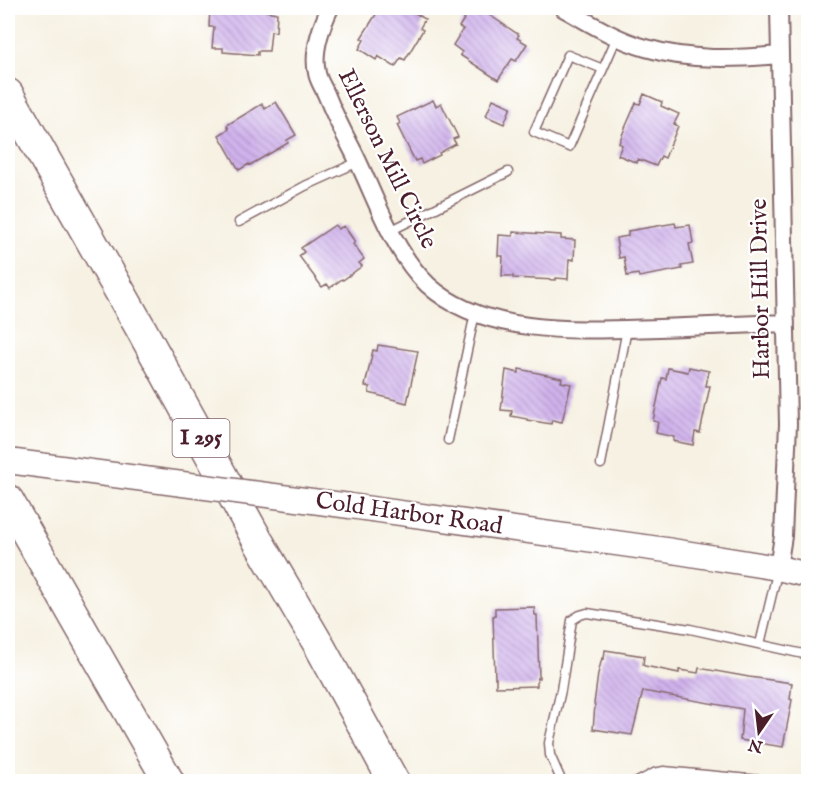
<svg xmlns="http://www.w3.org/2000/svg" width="816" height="789" font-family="'IM FELL English',serif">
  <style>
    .building { fill: url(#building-back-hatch) }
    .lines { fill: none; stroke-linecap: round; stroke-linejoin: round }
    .service-casing { stroke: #86686b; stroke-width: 11 }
    .minor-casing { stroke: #86686b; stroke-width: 20 }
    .secondary-casing { stroke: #86686b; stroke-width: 27 }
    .motorway-casing { stroke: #86686b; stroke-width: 33 }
    .service { stroke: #fff; stroke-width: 8 }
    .minor { stroke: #fff; stroke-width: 16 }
    .secondary { stroke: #fff; stroke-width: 24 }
    .motorway { stroke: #fff; stroke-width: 30 }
    .secondary-bridge-casing { stroke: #86686b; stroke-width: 27; stroke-linecap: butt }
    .secondary-bridge { stroke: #fff; stroke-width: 24 }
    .labels { text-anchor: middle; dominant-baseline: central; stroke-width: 4.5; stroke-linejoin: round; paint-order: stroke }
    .shield { fill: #fff; stroke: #80626b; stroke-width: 1.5 }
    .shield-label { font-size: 22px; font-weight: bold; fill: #4a1f2b }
    .street-label { font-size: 24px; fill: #4a1f2b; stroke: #fff }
  </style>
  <defs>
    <pattern id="building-back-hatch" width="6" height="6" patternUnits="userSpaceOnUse" patternTransform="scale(1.5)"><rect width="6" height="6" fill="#d0b3ed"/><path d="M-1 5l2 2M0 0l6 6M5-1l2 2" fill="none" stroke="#ab91c0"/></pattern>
  </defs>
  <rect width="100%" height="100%" fill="#fff"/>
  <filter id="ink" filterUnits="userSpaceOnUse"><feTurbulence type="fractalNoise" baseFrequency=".0167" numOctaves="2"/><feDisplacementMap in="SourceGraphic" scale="12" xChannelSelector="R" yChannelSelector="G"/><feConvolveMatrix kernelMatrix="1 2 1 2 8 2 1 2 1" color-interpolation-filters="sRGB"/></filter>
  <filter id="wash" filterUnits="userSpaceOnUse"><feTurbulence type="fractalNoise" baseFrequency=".008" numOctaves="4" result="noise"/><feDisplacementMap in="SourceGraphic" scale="24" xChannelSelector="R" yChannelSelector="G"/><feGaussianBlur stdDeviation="1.35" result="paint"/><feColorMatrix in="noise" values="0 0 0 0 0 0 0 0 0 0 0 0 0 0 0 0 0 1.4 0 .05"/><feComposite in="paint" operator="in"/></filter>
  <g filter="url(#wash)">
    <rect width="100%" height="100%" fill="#f6f1e2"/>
    <g id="blocks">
      <path class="building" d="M 210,8 L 266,8 L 266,11 L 277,13 L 276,32 L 271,31 L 269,51 L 258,51 L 258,55 L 223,52 L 223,48 L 212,48 L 214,27 L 209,27 Z
        M 380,8 L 407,8 L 425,19 L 420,28 L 423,30 L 405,60 L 401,58 L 395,67 L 378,56 L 376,60 L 359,49 L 364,40 L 361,38 Z
        M 470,9 L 479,15 L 482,10 L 519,35 L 517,38 L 527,44 L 516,61 L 512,59 L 498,80 L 460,55 L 462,52 L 453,45 L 463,29 L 459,27 Z
        M 644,94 L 662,102 L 661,106 L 679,114 L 674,124 L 678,126 L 665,158 L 661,156 L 656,166 L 638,159 L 637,163 L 618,155 L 622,145 L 619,143 L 625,128 L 636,103 L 640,104 Z
        M 493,99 L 511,107 L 504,124 L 486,116 Z
        M 433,100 L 436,106 L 441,103 L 458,137 L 453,139 L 456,144 L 439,153 L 440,155 L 422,164 L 420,159 L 415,161 L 397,125 L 400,123 L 397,117 Z
        M 276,102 L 296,135 L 287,140 L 288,143 L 250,165 L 249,164 L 239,170 L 219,135 L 229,129 L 227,125 L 262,104 L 265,109 Z
        M 675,223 L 676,227 L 690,225 L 693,243 L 689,244 L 693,264 L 681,266 L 682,269 L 639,277 L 638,274 L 627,276 L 624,257 L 619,258 L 616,238 L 628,236 L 628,231 Z
        M 335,225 L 338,229 L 344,226 L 355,242 L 353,244 L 364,259 L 359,263 L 362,266 L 343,280 L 342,279 L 330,288 L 327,284 L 322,287 L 299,256 L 304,252 L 301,248 Z
        M 513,232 L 561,235 L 561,239 L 575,240 L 574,260 L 569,259 L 568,279 L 556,278 L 556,280 L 513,278 L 513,276 L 502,276 L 503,256 L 498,256 L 499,235 L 513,236 Z
        M 378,345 L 418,351 L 407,403 L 369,393 L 370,387 L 365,386 L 373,350 L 377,351 Z
        M 689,367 L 709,371 L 706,386 L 710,386 L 700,433 L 695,432 L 693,445 L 673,441 L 674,437 L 656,433 L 658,422 L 653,421 L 662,378 L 666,379 L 668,368 L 688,372 Z
        M 519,369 L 562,378 L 561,382 L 571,384 L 562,422 L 552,420 L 551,424 L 527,420 L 527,419 L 511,416 L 512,411 L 501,410 L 506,370 L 519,373 Z
        M 534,607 L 535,615 L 537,615 L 539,678 L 537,678 L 537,686 L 496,687 L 496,678 L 495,678 L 493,616 L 495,616 L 495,608 Z
        M 605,650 L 644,656 L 643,665 L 645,666 L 679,673 L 679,670 L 698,673 L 699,668 L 749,677 L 792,683 L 790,699 L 792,700 L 783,747 L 740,740 L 743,709 L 643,691 L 632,735 L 593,729 L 595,705 L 594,704 L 598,674 L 602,658 L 604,659 Z"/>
    </g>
  </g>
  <g filter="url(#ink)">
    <use href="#blocks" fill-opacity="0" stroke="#86686b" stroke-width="1.5"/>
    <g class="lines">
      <g class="service-casing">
        <path id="service" d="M 603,69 L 568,55 L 534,132 L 569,147 L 617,37
          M 239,222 L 305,186 L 358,162
          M 390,231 L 508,172
          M 448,440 L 475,313
          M 601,464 L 627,329
          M 760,644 L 778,569
          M 562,782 L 550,755 L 549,743 L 561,690 L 572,620 L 580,615 L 587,613 L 690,629 L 808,655
          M 637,782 L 654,773 L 664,771 L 782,782
          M 803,782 L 808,773"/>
      </g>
      <g class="minor-casing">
        <path id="minor" d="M 330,8 C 321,27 312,52 317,73 C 318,80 323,87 326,94 C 334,114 343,132 353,151 C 375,195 392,251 428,285 C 486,338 586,330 659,328 C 701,326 744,325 786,323
          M 563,8 C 589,23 617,40 646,48 C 690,61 735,59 780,55
          M 778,568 L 783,536 L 788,424 L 779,8"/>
      </g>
      <g class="secondary-casing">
        <path id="secondary" d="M 350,506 L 666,550 L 778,568 L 808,575"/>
      </g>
      <g class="motorway-casing">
        <path id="motorway" d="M 8,94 L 140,327 L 258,541 L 320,647 L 394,782
          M 8,500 L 169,782"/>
      </g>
      <use href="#service" class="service"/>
      <use href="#minor" class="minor"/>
      <use href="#secondary" class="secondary"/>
      <use href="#motorway" class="motorway"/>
      <g class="secondary-bridge-casing">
        <path id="secondary-bridge" d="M 8,461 L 350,506"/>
      </g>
      <use href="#secondary-bridge" class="secondary-bridge"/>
    </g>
  </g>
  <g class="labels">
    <rect class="shield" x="172.5" y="419" width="57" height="38" rx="4.5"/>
    <g class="shield-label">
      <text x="201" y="438">I 295</text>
    </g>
    <g class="street-label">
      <text transform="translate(387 159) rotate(64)">Ellerson Mill Circle</text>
      <text transform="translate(761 289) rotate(-91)">Harbor Hill Drive</text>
      <text transform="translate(409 514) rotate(8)">Cold Harbor Road</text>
    </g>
  </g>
  <rect width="816" height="789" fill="none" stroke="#fff" stroke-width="30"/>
  <g transform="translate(759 732) rotate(194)" stroke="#ffffff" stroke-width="4.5" paint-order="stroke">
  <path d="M0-4.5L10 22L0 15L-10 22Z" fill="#4a1f2b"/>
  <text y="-9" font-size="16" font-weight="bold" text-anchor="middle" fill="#4a1f2b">N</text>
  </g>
</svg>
